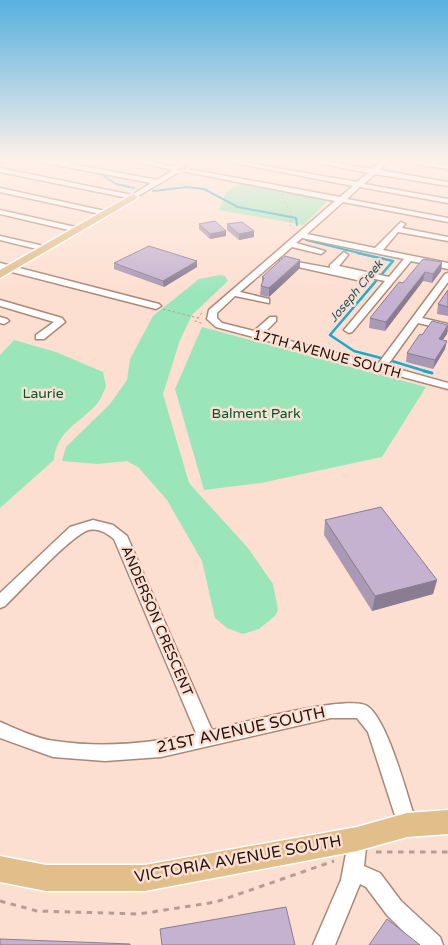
<svg xmlns="http://www.w3.org/2000/svg" width="448" height="945" font-family="'Varela Round',sans-serif">
  <style>
    .green { fill: #9be5bb }
    .lines { fill: none; stroke-linecap: round; stroke-linejoin: round }
    .stream-far2 { stroke: #1ba9ce; stroke-width: 2 }
    .stream-far1 { stroke: #1ba9ce; stroke-width: 2.5 }
    .stream { stroke: #1ba9ce; stroke-width: 3 }
    .minor-casing { stroke: #a87; stroke-width: 3 }
    .major-casing { stroke: #fff; stroke-width: 3 }
    .path-far1 { stroke: #b59d91; stroke-width: 1; stroke-dasharray: 2.5 2.5; stroke-linecap: butt }
    .path { stroke: #b59d91; stroke-width: 3; stroke-dasharray: 5.5 5.5; stroke-linecap: butt }
    .minor { fill: #fff; fill-rule: evenodd }
    .major { fill: #e1be8a; fill-rule: evenodd }
    .wall { fill: #a999b4 }
    .shaded-wall { fill: #8a7d92 }
    .building { fill: #c5b2d1; stroke: #8a7d92 }
    .labels { text-anchor: middle; dominant-baseline: central; stroke-width: 5; stroke-linejoin: round; paint-order: stroke }
    .far-water-label { font-size: 12px; font-style: italic; fill: #215565; stroke: #fddfd1 }
    .street-label { font-size: 14px; fill: #1e110b; stroke: #fddfd1 }
    .park-label { font-size: 14px; fill: #015534; stroke: #fddfd1 }
    .near-street-label { font-size: 16px; fill: #1e110b; stroke: #fddfd1 }
  </style>
  <rect width="100%" height="100%" fill="#fddfd1"/>
  <path class="green" d="M 241,181 L 332,197 L 303,225 L 219,210 L 226,193 Z
    M 220,275 L 225,276 L 228,281 L 192,315 L 180,340 L 163,394 L 189,483 L 248,548 L 273,584 L 278,610 L 275,616 L 259,629 L 243,634 L 227,628 L 215,618 L 202,561 L 167,500 L 138,467 L 127,461 L 98,464 L 62,461 L 66,447 L 110,404 L 127,380 L 130,359 L 153,316 L 199,279 Z
    M 202,327 L 426,387 L 382,457 L 261,483 L 204,490 L 175,389 Z
    M 14,340 L 56,352 L 103,372 L 106,386 C 103,393 100,402 94,407 C 77,424 56,433 54,460 L 0,508 L 0,355 Z"/>
  <g class="lines">
    <path class="stream-far2" d="M 13,160 L 64,166
      M 70,168 L 101,174 L 116,184 L 134,188
      M 153,191 L 187,187 L 204,189 L 238,207 L 296,218 L 297,225
      M 306,240 L 363,254"/>
    <path class="stream-far1" d="M 358,253 L 393,261 L 330,335 L 354,351 L 381,358
      M 392,361 L 428,372"/>
    <path class="stream" d="M 424,371 L 432,373"/>
    <g class="minor-casing">
      <path id="minor" d="M 0,160 L 5,160 L 0,163 Z
        M 38,160 L 50,160 L 157,180 L 173,170 L 128,160 L 140,160 L 340,197 L 353,186 L 219,160 L 231,160 L 357,182 L 368,173 L 304,160 L 317,160 L 372,169 L 383,160 L 390,160 L 379,170 L 448,182 L 448,186 L 375,174 L 364,184 L 448,199 L 448,203 L 360,187 L 347,199 L 448,218 L 448,222 L 343,202 L 307,234 L 375,248 L 401,222 L 405,224 L 402,228 L 448,237 L 448,241 L 398,232 L 383,250 L 448,263 L 448,269 L 411,261 L 352,332 L 349,333 L 344,330 L 385,281 L 361,276 L 360,279 L 357,280 L 280,263 L 280,259 L 330,268 L 330,265 L 344,252 L 348,255 L 339,266 L 389,277 L 404,259 L 302,238 L 296,243 L 325,251 L 321,254 L 292,247 L 240,292 L 269,299 L 269,303 L 235,296 L 217,313 L 217,318 L 222,323 L 254,331 L 270,317 L 276,317 L 276,321 L 263,334 L 378,364 L 445,274 L 448,273 L 448,282 L 422,318 L 448,324 L 448,330 L 418,323 L 387,366 L 448,383 L 448,389 L 216,327 L 207,319 L 209,310 L 335,201 L 181,171 L 133,199 L 0,172 L 0,168 L 132,195 L 151,183 L 41,162 Z
        M 400,160 L 448,165 L 448,169 L 403,162 Z
        M 0,188 L 105,211 L 109,213 L 105,215 L 0,192 Z
        M 0,210 L 80,228 L 81,230 L 77,232 L 0,214 Z
        M 0,236 L 48,247 L 49,249 L 45,251 L 0,240 Z
        M 0,263 L 159,304 L 161,306 L 156,309 L 0,269 Z
        M 0,300 L 62,318 L 65,322 L 44,339 L 36,339 L 36,335 L 54,322 L 0,306 Z
        M 0,317 L 7,319 L 9,321 L 4,324 L 0,323 Z
        M 93,520 L 113,525 L 127,536 L 212,730 C 238,724 348,694 367,706 C 388,719 408,799 417,825 L 414,831 L 407,834 L 400,831 L 368,732 L 357,718 L 331,718 L 161,757 L 105,761 L 53,757 L 0,738 L 0,722 C 17,729 37,739 55,741 C 102,748 150,744 196,733 L 114,539 C 106,533 99,528 89,530 C 72,534 21,591 5,606 L 0,608 L 0,593 L 70,527 Z
        M 357,830 L 364,832 L 367,839 L 364,866 L 380,873 L 401,901 L 440,937 L 443,945 L 417,945 L 387,915 L 366,887 L 360,884 L 335,945 L 313,945 L 341,880 L 350,832 Z"/>
    </g>
    <g class="major-casing">
      <path id="major" d="M 189,160 L 199,160 L 183,171 L 177,171 L 177,167 Z
        M 133,194 L 138,197 L 136,199 L 0,278 L 0,270 Z
        M 448,810 L 448,834 L 407,837 L 357,851 L 145,891 L 46,891 L 0,882 L 0,856 L 46,865 L 145,865 L 357,827 L 407,813 Z"/>
    </g>
    <path class="path-far1" d="M 282,197 L 291,213 L 290,225 L 294,229
      M 163,309 L 202,319
      M 202,313 L 195,321 L 204,324"/>
    <path class="path" d="M 376,852 L 448,852
      M 0,901 L 37,911 L 139,914 L 216,902 L 334,861"/>
    <use href="#minor" class="minor"/>
    <use href="#major" class="major"/>
  </g>
  <path class="wall" d="M 199,224 L 226,231 L 226,236 L 210,239 L 199,229 Z
    M 227,224 L 254,231 L 254,237 L 239,240 L 227,230 Z
    M 442,262 L 441,271 L 432,283 L 423,281 L 385,331 L 369,328 L 370,318 L 403,283 Z
    M 114,263 L 197,267 L 164,287 L 114,269 Z
    M 300,268 L 269,297 L 260,295 L 261,286 L 262,283 L 262,277 Z
    M 448,290 L 448,316 L 437,314 L 438,304 Z
    M 448,325 L 447,334 L 443,340 L 445,349 L 433,369 L 406,362 L 407,353 L 422,335 Z
    M 325,520 L 437,580 L 433,594 L 372,611 L 324,535 Z"/>
  <path class="shaded-wall" d="M 226,231 L 226,236 L 210,239 L 210,234 Z
    M 254,231 L 254,237 L 239,240 L 239,234 Z
    M 300,260 L 300,268 L 269,297 L 269,288 Z
    M 197,261 L 197,267 L 164,287 L 163,281 Z
    M 442,262 L 441,271 L 432,283 L 433,274 Z
    M 425,272 L 423,281 L 385,331 L 386,322 Z
    M 448,326 L 447,334 L 437,347 L 439,339 Z
    M 447,341 L 445,349 L 433,369 L 435,360 Z
    M 437,580 L 433,594 L 372,611 L 375,596 Z"/>
  <path class="building" d="M 215,221 L 226,231 L 210,234 L 199,224 Z
    M 242,222 L 254,231 L 239,234 L 227,224 Z
    M 149,246 L 197,261 L 163,281 L 114,263 Z
    M 285,256 L 300,260 L 269,288 L 261,286 L 264,278 L 262,277 Z
    M 423,259 L 442,262 L 433,274 L 425,272 L 386,322 L 370,318 L 399,282 L 403,283 Z
    M 448,290 L 448,307 L 438,304 Z
    M 432,321 L 448,325 L 439,339 L 447,341 L 435,360 L 407,353 L 420,334 L 422,335 Z
    M 381,507 L 437,580 L 375,596 L 325,520 Z
    M 286,907 L 295,945 L 162,945 L 160,929 Z
    M 387,919 L 420,945 L 369,945 Z
    M 0,939 L 130,944 L 130,945 L 0,945 Z"/>
  <linearGradient id="sky" x2="0" y2="1"><stop stop-color="#56b0de"/><stop offset="0.55" stop-color="#fef1ea"/><stop offset="1" stop-color="#fef1ea" stop-opacity="0"/></linearGradient>
  <rect width="448" height="292" fill="url(#sky)"/>
  <g class="labels">
    <g class="far-water-label">
      <text transform="translate(356 291) rotate(-50)">Joseph Creek</text>
    </g>
    <g class="street-label">
      <text transform="translate(327 354) rotate(15)">17TH AVENUE SOUTH</text>
      <text transform="translate(157 621) rotate(67)">ANDERSON CRESCENT</text>
    </g>
    <g class="park-label">
      <text x="43" y="393">Laurie</text>
      <text x="256" y="413">Balment Park</text>
    </g>
    <g class="near-street-label">
      <text transform="translate(241 730) rotate(-12)">21ST AVENUE SOUTH</text>
      <text transform="translate(238 859) rotate(-10)">VICTORIA AVENUE SOUTH</text>
    </g>
  </g>
</svg>
